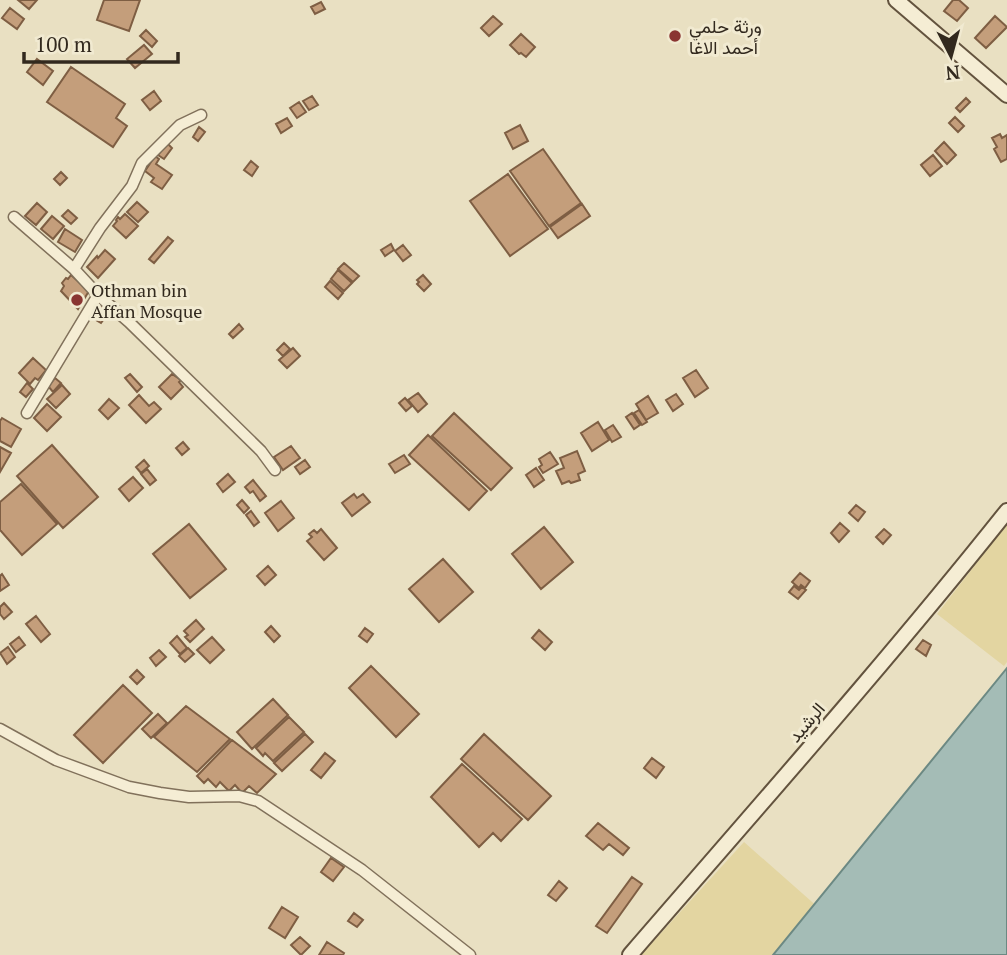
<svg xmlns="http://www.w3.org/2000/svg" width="1007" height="955" font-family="'PT Serif',Vazirmatn,serif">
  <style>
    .sand { fill: #e3d5a1 }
    .water { fill: #a4bcb6; stroke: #6c8983; stroke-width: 2 }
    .building { fill: #c49e7b; stroke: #7e5e43; stroke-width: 2 }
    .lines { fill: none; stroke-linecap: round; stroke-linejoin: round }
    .street-casing { stroke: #81715b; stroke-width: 13 }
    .secondary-casing { stroke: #63533e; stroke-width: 18 }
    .street { stroke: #f5edd4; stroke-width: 10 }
    .secondary { stroke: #f5edd4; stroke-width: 14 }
    .poi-dot { fill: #8a3531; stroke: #f1ead1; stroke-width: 2.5 }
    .labels { text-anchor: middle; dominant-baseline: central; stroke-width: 6; stroke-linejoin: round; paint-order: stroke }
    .poi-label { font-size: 18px; fill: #32291e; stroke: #f1ead1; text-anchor: start }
    .street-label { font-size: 18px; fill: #32291e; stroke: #f1ead1 }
  </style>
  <rect width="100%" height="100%" fill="#e9e0c2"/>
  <path class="sand" d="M 1007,524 L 1007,662 L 1004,666 L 937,614 Z
    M 744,842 L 820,909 L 783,955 L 641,955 Z"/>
  <path class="water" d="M 1007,668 L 1007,955 L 773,955 Z"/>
  <path class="building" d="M 18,0 L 37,0 L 29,9 Z
    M 104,0 L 140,0 L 129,31 L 97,20 Z
    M 953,0 L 959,0 L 968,8 L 957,21 L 944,11 Z
    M 321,2 L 325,9 L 315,14 L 311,7 Z
    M 10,8 L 24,19 L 17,29 L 2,18 Z
    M 493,16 L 502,24 L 489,36 L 481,28 Z
    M 995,16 L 1007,27 L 986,48 L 975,38 Z
    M 146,30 L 157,41 L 152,47 L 140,36 Z
    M 521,34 L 535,47 L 526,57 L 521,53 L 519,54 L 510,45 Z
    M 144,45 L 152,54 L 135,68 L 127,59 Z
    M 37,59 L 53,71 L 43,85 L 27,72 Z
    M 71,67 L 125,104 L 116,118 L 127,126 L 113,147 L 47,102 Z
    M 154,91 L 161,101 L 150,110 L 142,100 Z
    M 312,96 L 318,105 L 309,110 L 303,101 Z
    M 966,98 L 970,102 L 960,112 L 956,108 Z
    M 299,102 L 306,112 L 297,118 L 290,108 Z
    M 955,117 L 964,126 L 958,132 L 949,123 Z
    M 287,118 L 292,126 L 281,133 L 276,124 Z
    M 520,125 L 528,141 L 513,149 L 505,133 Z
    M 199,127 L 205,132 L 198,141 L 193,137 Z
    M 1000,134 L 1002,138 L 1007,135 L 1007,159 L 1001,162 L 994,149 L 997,147 L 992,138 Z
    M 944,142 L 956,155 L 947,164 L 935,151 Z
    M 167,143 L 172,148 L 164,159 L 158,155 Z
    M 543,149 L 581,203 L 549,226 L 510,171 Z
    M 933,155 L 942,166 L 930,176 L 921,165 Z
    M 155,156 L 159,159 L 156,164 L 172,175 L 162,189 L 151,182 L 154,178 L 145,171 Z
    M 251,161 L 258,167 L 252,176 L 244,170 Z
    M 61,172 L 67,178 L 60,185 L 54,179 Z
    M 508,174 L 548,229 L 510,256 L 470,201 Z
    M 137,202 L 148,212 L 138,222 L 127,212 Z
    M 37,203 L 47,212 L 36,225 L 25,216 Z
    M 582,204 L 590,216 L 558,238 L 550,227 Z
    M 68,210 L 77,218 L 71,224 L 62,216 Z
    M 125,214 L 138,226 L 126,238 L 113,226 L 117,221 L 116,220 L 118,217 L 120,219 Z
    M 52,216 L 64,226 L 53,239 L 41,229 Z
    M 65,229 L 82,240 L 75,252 L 58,242 Z
    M 168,237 L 173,241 L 154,263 L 149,259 Z
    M 391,244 L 394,250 L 385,256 L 381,250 Z
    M 403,245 L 411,255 L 403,261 L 395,251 Z
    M 105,250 L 115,259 L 98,278 L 87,267 L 97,256 L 98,258 Z
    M 344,263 L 359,276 L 353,282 L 338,269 Z
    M 338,270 L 352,283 L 344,291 L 331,279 Z
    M 71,275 L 89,291 L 78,309 L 61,291 L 64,286 L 62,283 L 66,278 L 68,279 Z
    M 423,275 L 431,284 L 424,291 L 417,284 L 419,282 L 417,280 Z
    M 330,281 L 343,293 L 338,299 L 325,287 Z
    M 99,301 L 115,311 L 111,317 L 107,315 L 101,323 L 89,316 Z
    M 239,324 L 243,329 L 233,338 L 229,334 Z
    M 284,343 L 290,349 L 283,356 L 277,350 Z
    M 293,348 L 300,356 L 287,368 L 279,360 Z
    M 33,358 L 46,370 L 38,380 L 35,378 L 30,384 L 19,373 Z
    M 696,370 L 708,388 L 695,397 L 683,378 Z
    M 130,374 L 142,387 L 137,392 L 125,378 Z
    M 172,374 L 181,380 L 179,382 L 183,387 L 171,399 L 159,387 Z
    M 55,378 L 61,383 L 53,392 L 48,386 Z
    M 27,383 L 33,389 L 26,397 L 20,392 Z
    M 62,385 L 70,394 L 56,408 L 47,399 Z
    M 418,393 L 427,404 L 418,412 L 408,400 Z
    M 676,394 L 683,404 L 673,411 L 666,400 Z
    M 139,395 L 149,406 L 154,402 L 161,409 L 146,423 L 129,405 Z
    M 648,396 L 658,413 L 646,420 L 636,404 Z
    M 405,398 L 412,406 L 406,411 L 399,403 Z
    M 109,399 L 119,408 L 108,419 L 99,410 Z
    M 47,404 L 61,417 L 47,431 L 34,418 Z
    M 639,410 L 647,422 L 642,425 L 634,413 Z
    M 454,413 L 512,468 L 491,490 L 432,436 Z
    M 632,413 L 640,425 L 634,429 L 626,417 Z
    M 2,418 L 21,429 L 11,447 L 0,441 L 0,421 Z
    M 598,422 L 609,440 L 592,451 L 581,433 Z
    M 613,425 L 621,437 L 612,442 L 605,430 Z
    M 428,435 L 487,491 L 469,510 L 409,455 Z
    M 183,442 L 189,449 L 182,455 L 176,448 Z
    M 52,445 L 98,497 L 63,528 L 17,476 Z
    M 291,446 L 300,458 L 283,470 L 274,457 Z
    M 0,447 L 11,453 L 0,472 Z
    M 577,451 L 585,471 L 578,474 L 580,480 L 571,483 L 569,481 L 562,484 L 556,471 L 564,468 L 560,458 Z
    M 550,452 L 558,464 L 543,473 L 539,467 L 542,465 L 539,459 Z
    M 404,455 L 410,464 L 395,473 L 389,464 Z
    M 144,460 L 149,466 L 141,473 L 136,467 Z
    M 305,460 L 310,467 L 300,474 L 295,467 Z
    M 536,468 L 544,480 L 534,487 L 526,475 Z
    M 147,469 L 156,480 L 150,485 L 141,474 Z
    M 228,474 L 235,482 L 223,492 L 217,484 Z
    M 133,477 L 143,488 L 129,501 L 119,489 Z
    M 253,480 L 266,496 L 260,501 L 253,491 L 250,493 L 245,487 Z
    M 21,484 L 57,524 L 22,555 L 0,530 L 0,502 Z
    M 354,494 L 357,498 L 363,494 L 370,502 L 352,516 L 342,503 Z
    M 242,500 L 249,508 L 244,513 L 237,505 Z
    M 281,501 L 294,518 L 278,531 L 265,513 Z
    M 856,505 L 865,512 L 858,521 L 849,513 Z
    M 251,511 L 259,522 L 254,526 L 246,515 Z
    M 840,523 L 849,531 L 839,542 L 831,533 Z
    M 189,524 L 226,569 L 190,598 L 153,554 Z
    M 544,527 L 573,562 L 541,589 L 512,554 Z
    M 321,529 L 337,548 L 324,560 L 307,541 L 312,537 L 309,534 L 314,530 L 317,533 Z
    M 884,529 L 891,535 L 883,544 L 876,537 Z
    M 443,559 L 473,592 L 439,622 L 409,589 Z
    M 268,566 L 276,575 L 265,585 L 257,576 Z
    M 800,573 L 810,581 L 805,588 L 801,585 L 799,588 L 792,582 Z
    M 2,574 L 9,585 L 0,591 L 0,576 Z
    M 794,586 L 799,590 L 802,587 L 806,590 L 798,599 L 789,592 Z
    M 4,603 L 12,612 L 4,619 L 0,614 L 0,607 Z
    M 36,616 L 50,634 L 41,642 L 26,624 Z
    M 196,620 L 204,629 L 190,642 L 185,637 L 188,635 L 184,631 Z
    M 271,626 L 280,636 L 274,642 L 265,632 Z
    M 365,628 L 373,634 L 367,642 L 359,636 Z
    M 539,630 L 552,642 L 545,650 L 532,638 Z
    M 177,636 L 187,648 L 180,654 L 170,643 Z
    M 19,637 L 25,645 L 16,652 L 10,644 Z
    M 212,637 L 224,650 L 210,663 L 197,650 Z
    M 923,640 L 931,645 L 926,656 L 916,649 Z
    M 8,647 L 15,657 L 7,664 L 0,653 Z
    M 188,648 L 194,654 L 185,662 L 179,656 Z
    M 159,650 L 166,657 L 156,666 L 150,658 Z
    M 371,666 L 419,714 L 396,737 L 349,688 Z
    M 137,670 L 144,677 L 137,684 L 130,677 Z
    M 123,685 L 152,713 L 103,763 L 74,735 Z
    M 273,699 L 288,715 L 252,749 L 237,732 Z
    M 186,706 L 230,739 L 197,772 L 154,737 Z
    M 158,714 L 167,723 L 151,738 L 142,729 Z
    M 289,717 L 304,732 L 273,761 L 265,753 L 263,756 L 256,748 Z
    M 305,734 L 313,742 L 282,771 L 274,763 Z
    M 484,734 L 551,796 L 528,820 L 461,759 Z
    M 232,740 L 276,774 L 257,793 L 249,786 L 242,793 L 235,785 L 229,791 L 220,782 L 216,787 L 208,779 L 204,783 L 197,776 Z
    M 325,753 L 335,761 L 321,778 L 311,770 Z
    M 652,758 L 664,767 L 656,778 L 644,768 Z
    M 462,764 L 522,819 L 501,841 L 493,833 L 479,847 L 431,797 Z
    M 598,823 L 629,848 L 623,855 L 609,844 L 603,850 L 586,836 Z
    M 331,858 L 344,867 L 333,881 L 321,872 Z
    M 632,877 L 642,884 L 607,933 L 596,926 Z
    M 559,881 L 567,888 L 556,901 L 548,895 Z
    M 282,907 L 298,917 L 285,938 L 269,928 Z
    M 354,913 L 363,920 L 357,927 L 348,921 Z
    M 300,937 L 310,946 L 301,955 L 291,945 Z
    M 327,942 L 344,953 L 343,955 L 319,955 Z"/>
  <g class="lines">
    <g class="street-casing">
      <path id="street" d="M 14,217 L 74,269 L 98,295 L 129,322 L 261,451 L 275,470
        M 74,269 L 100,228 L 132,186 L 142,163 L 180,125 L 201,115
        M 27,413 L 98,295
        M 0,729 L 56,760 L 129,787 L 160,793 L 189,797 L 239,796 L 258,801 L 362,870 L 470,955"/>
    </g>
    <g class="secondary-casing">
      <path id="secondary" d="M 896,0 L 1007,95
        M 630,955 C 757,808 886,663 1007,511"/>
    </g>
    <use href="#street" class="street"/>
    <use href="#secondary" class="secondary"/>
  </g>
  <g class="poi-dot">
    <circle cx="675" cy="36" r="7"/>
    <circle cx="77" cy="300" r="7"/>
  </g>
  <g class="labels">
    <g class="poi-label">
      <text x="689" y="26">ورثة حلمي<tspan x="689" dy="21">أحمد الاغا</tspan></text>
      <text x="91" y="290">Othman bin<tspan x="91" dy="21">Affan Mosque</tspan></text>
    </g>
    <g class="street-label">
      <text transform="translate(806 722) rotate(-50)">الرشيد</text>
    </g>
  </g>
  <g transform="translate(951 56) rotate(174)" stroke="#f1ead1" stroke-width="5" paint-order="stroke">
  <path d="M0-5L12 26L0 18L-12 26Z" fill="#32291e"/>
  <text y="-10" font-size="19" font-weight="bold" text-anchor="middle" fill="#32291e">N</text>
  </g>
  <path d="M24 52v10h154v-10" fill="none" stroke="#32291e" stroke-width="3.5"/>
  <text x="35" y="52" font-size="21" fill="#32291e" stroke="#f1ead1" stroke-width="5" paint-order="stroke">100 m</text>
</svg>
